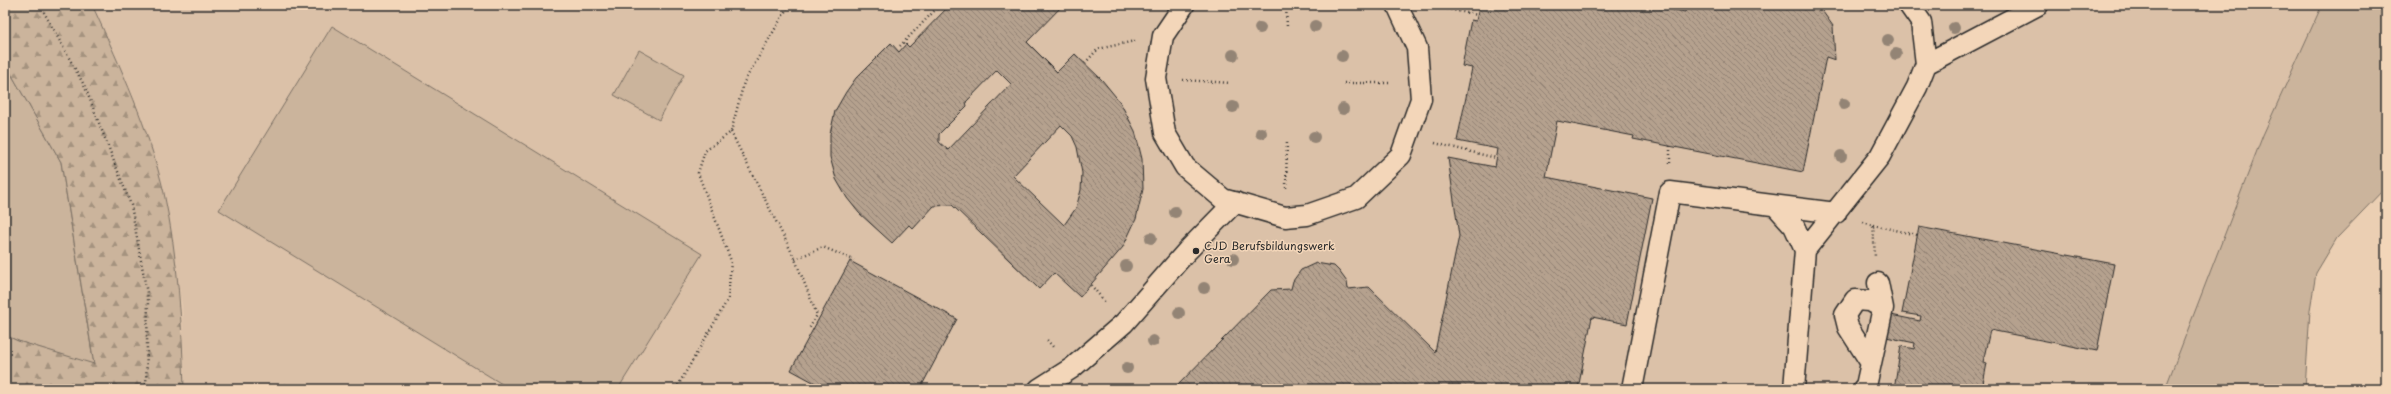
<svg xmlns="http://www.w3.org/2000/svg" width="2391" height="394" font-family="'Playpen Sans',sans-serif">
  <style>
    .built { fill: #dbc1a8 }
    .green { fill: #cbb49c; stroke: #7b7064 }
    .forest { fill: url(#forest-firs); stroke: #7b7064 }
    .building { fill: url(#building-back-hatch); stroke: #2b2b2b; fill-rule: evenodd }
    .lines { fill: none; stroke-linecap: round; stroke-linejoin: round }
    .lane-casing { stroke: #2b2b2b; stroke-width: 23 }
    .path { stroke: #2b2b2b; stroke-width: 2.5; stroke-dasharray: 1 3; stroke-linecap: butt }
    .lane { stroke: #f3d6b9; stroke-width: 20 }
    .tree { fill: #938475 }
    .poi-dot { fill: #2b2b2b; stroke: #f3d6b9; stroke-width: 1.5 }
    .labels { text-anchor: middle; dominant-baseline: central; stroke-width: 3; stroke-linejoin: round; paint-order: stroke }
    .poi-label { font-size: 11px; fill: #2b2b2b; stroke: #f3d6b9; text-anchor: start }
  </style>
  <defs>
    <pattern id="forest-firs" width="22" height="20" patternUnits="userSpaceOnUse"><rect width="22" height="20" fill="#cbb49c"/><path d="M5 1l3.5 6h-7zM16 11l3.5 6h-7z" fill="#a5937f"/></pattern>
    <pattern id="building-back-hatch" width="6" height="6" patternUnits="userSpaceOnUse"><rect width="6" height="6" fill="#b5a18e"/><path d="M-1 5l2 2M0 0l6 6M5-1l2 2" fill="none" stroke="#938374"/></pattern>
  </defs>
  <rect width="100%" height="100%" fill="#ebcfb3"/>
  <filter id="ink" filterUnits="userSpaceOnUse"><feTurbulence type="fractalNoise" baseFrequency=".025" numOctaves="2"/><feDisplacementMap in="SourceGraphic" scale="8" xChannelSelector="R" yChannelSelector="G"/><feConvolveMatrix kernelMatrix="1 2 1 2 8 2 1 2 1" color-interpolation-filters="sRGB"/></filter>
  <g filter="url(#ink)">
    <path class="built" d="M 92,5 L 2322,5 L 2263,135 L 2165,389 L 184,389 L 182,308 L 164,193 L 133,96 Z"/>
    <path class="green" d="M 2322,5 L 2386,5 L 2386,187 L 2337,238 L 2316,273 L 2310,310 L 2305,389 L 2165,389 L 2263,135 Z
      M 332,26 L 702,254 L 618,389 L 510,389 L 219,210 Z
      M 639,50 L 684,75 L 659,120 L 614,95 Z
      M 5,63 L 61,162 L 94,365 L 18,341 L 5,335 Z"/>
    <path class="forest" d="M 5,5 L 92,5 L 94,9 C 121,68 149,129 164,193 C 178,257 182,323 184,389 L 5,389 L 5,335 L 18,341 L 94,364 L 61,162 L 5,63 Z"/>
    <path class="building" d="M 950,5 L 1063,5 L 1027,42 L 1057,72 L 1075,54 L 1102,80 L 1120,102 L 1135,131 L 1142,159 L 1143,189 L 1136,219 L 1123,247 L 1080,297 L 1054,273 L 1039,289 L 952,205 L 934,206 L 913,229 L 909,225 L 892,243 L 859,213 L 847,198 L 836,179 L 830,157 L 830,134 L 835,111 L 846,92 L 856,78 L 891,43 L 899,52 L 906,44 L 909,47 ZM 997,70 L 1011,84 L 948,150 L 939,142 L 939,134 L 967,106 L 966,102 ZM 1061,125 L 1072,136 L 1077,147 L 1082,173 L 1081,190 L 1076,208 L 1064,225 L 1013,176 Z
      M 1671,5 L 1670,9 L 1685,12 L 1686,5 L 1818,5 L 1833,26 L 1835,60 L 1826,57 L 1803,172 L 1633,139 L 1634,136 L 1557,121 L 1546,177 L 1652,198 L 1627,324 L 1592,317 L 1578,389 L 1174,389 L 1271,290 L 1291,289 L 1293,281 L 1301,270 L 1316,263 L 1334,266 L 1339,271 L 1347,282 L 1348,289 L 1369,287 L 1435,352 L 1459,236 L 1448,158 L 1495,167 L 1498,149 L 1457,141 L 1472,68 L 1462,66 L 1471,20 L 1476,21 L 1479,7 L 1473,5 Z
      M 1919,227 L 2114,264 L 2097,351 L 1990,330 L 1983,362 L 1987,363 L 1982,389 L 1894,389 L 1901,346 L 1914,349 L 1915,343 L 1886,337 L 1891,315 L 1920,321 L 1921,316 L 1902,313 Z
      M 850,261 L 957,319 L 920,389 L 826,389 L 791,370 Z
      M 285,384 L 293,389 L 283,389 Z"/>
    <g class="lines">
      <g class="lane-casing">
        <path id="lane" d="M 1184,5 L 1163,36 L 1156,78 L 1165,133 L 1185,167 L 1223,199 L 1285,217 L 1307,215 L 1356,198 L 1401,155 L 1421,99 L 1417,48 L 1397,5
          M 1926,64 L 2038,5
          M 1776,206 L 1794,226 L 1805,250
          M 1871,363 L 1848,327 L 1845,315 L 1855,300 L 1870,301 L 1883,308
          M 1039,389 L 1072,368 L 1124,323 L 1187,251 L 1235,202
          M 1632,389 L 1670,192 L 1836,213
          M 1794,389 L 1805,250 L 1880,156 L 1917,87 L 1926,64 L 1921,22 L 1909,5
          M 1863,389 L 1866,386 L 1883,308 L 1878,283"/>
      </g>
      <path class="path" d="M 40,5 L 85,87 L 131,205 L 148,299 L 146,389
        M 1286,5 L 1287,27
        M 1427,5 L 1478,15
        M 1677,5 L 1677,10
        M 900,46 L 940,5
        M 1085,63 L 1098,49 L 1135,41
        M 1183,80 L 1230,83
        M 1344,83 L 1392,83
        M 731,132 L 795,259 L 817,315 L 809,329
        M 1435,143 L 1496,158
        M 1670,146 L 1670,165
        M 1286,188 L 1287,140
        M 1863,222 L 1873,225 L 1875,257
        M 1873,225 L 1917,235
        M 795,259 L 823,247 L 854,260
        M 1091,285 L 1105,302
        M 1047,340 L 1054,348
        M 676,389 L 728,299 L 731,261 L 698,173 L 705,151 L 731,132 L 744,82 L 789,5"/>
      <use href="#lane" class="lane"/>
    </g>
    <g class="tree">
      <circle cx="1315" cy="26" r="6"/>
      <circle cx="1260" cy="28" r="6"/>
      <circle cx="1954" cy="28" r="6"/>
      <circle cx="1888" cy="40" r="6"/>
      <circle cx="1896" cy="54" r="6"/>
      <circle cx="1233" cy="55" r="6"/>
      <circle cx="1342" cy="56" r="6"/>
      <circle cx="1844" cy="104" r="6"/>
      <circle cx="1233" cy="107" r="6"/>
      <circle cx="1343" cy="109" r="6"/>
      <circle cx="1261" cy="133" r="6"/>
      <circle cx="1314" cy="137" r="6"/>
      <circle cx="1841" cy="156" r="6"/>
      <circle cx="1175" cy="212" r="6"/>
      <circle cx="1151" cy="238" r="6"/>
      <circle cx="1233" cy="259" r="6"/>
      <circle cx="1126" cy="266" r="6"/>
      <circle cx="1204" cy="288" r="6"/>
      <circle cx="1179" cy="313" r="6"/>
      <circle cx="1153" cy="341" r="6"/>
      <circle cx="1127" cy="368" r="6"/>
    </g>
  </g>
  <circle class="poi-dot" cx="1196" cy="251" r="4"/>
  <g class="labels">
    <g class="poi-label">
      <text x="1204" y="245">CJD Berufsbildungswerk<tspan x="1204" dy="13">Gera</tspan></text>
    </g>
  </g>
  <rect width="2391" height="394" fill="none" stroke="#f3d6b9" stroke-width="20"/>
  <rect x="10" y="10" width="2371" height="374" fill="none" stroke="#2b2b2b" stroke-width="1.5" filter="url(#ink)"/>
</svg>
